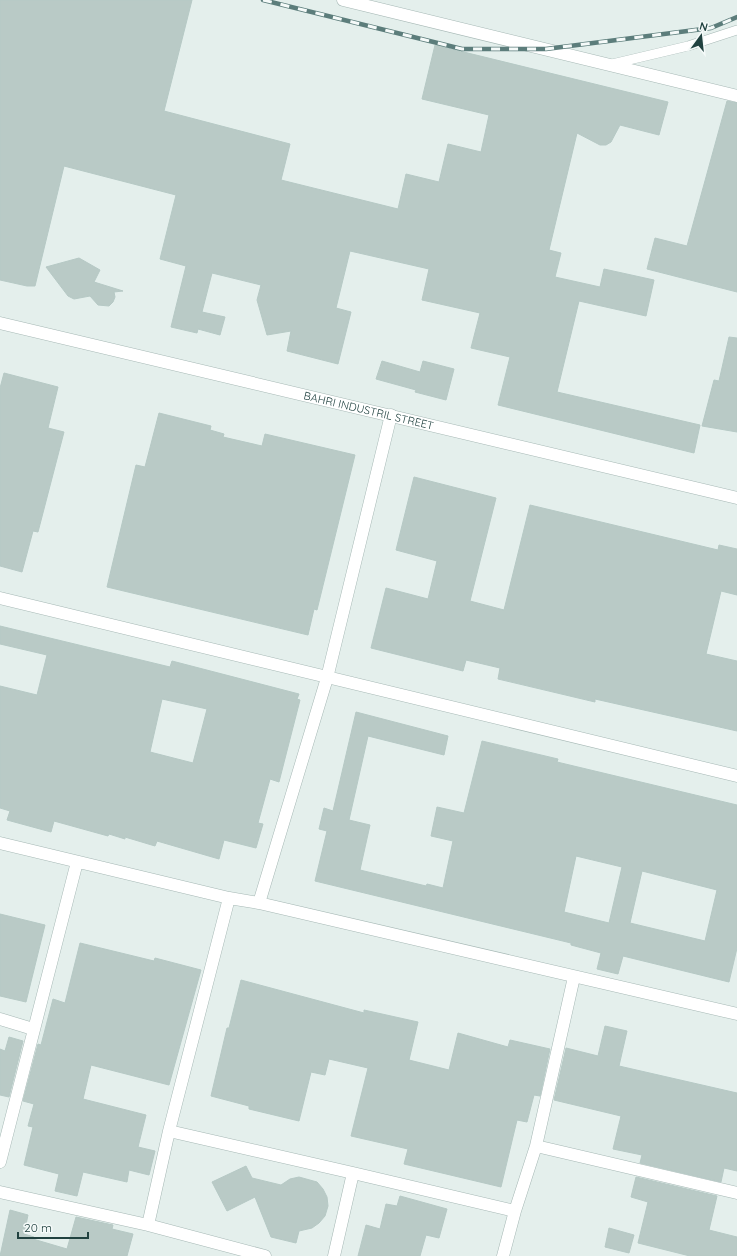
<svg xmlns="http://www.w3.org/2000/svg" width="737" height="1256" font-family="Quicksand,sans-serif">
  <style>
    .building { fill: #b9cac6; stroke: #b6c9c5; fill-rule: evenodd }
    .lines { fill: none; stroke-linecap: round; stroke-linejoin: round }
    .service-casing { stroke: #a6b8b5; stroke-width: 10 }
    .minor-casing { stroke: #a6b8b5; stroke-width: 13 }
    .tertiary-casing { stroke: #a6b8b5; stroke-width: 13 }
    .service { stroke: #fff; stroke-width: 9 }
    .minor { stroke: #fff; stroke-width: 12 }
    .tertiary { stroke: #fff; stroke-width: 12 }
    .rail-casing { stroke: #5c7d7b; stroke-width: 4.5 }
    .rail { stroke: #f5faf9; stroke-width: 3; stroke-dasharray: 9; stroke-linecap: butt }
    .labels { text-anchor: middle; dominant-baseline: central; stroke-width: 3.5; stroke-linejoin: round; paint-order: stroke }
    .street-label { font-size: 11px; fill: #214240; stroke: #f5faf9 }
  </style>
  <rect width="100%" height="100%" fill="#e4efec"/>
  <path class="building" d="M 0,0 L 192,0 L 164,111 L 290,144 L 281,180 L 398,209 L 406,174 L 439,182 L 448,144 L 481,152 L 489,115 L 422,99 L 435,45 L 668,102 L 659,135 L 620,125 L 611,142 L 606,145 L 600,145 L 577,133 L 549,250 L 561,253 L 555,277 L 600,287 L 604,269 L 654,280 L 646,316 L 579,301 L 557,392 L 700,425 L 694,453 L 498,405 L 510,357 L 471,348 L 480,313 L 422,300 L 429,269 L 350,251 L 336,308 L 351,312 L 338,364 L 287,351 L 291,331 L 267,335 L 257,300 L 261,285 L 212,273 L 202,312 L 225,317 L 220,335 L 198,329 L 197,333 L 171,327 L 186,266 L 160,259 L 176,195 L 64,166 L 35,286 L 27,286 L 0,280 Z
    M 727,101 L 737,103 L 737,292 L 647,269 L 655,238 L 687,246 Z
    M 79,258 L 100,270 L 94,282 L 123,291 L 114,292 L 115,297 L 113,302 L 109,306 L 98,305 L 90,296 L 74,299 L 68,296 L 46,267 Z
    M 729,337 L 737,338 L 737,432 L 702,426 L 714,380 L 719,381 Z
    M 382,361 L 420,372 L 423,361 L 454,369 L 446,400 L 415,392 L 416,390 L 376,379 Z
    M 4,373 L 58,387 L 48,428 L 64,432 L 38,532 L 33,531 L 22,572 L 0,566 L 0,388 Z
    M 159,413 L 211,426 L 210,430 L 224,434 L 223,437 L 262,446 L 265,434 L 355,455 L 317,610 L 314,609 L 308,635 L 107,587 L 136,465 L 145,467 Z
    M 414,477 L 496,498 L 470,601 L 504,610 L 530,505 L 718,550 L 719,545 L 737,549 L 737,595 L 721,591 L 706,654 L 737,661 L 737,731 L 595,699 L 595,702 L 498,679 L 500,668 L 466,660 L 463,671 L 371,648 L 386,588 L 428,599 L 437,561 L 396,550 Z
    M 0,626 L 170,667 L 172,661 L 299,694 L 297,699 L 300,700 L 279,782 L 270,779 L 258,823 L 263,824 L 256,848 L 224,840 L 219,859 L 157,841 L 155,846 L 125,837 L 125,839 L 109,834 L 108,836 L 54,821 L 51,832 L 7,820 L 10,811 L 0,808 L 0,686 L 37,695 L 47,655 L 0,644 ZM 162,699 L 207,709 L 193,763 L 150,752 Z
    M 356,712 L 448,736 L 444,755 L 368,736 L 349,820 L 370,825 L 360,870 L 426,886 L 427,884 L 443,888 L 453,841 L 431,836 L 437,807 L 464,813 L 482,741 L 558,759 L 557,762 L 737,805 L 737,948 L 729,982 L 623,956 L 618,974 L 597,969 L 601,953 L 571,945 L 571,943 L 315,881 L 327,831 L 319,829 L 324,808 L 333,811 ZM 576,856 L 622,867 L 609,923 L 564,912 ZM 642,871 L 717,890 L 705,941 L 630,923 Z
    M 0,914 L 45,925 L 26,1002 L 0,996 Z
    M 80,943 L 154,961 L 155,958 L 201,970 L 169,1085 L 91,1065 L 83,1099 L 146,1115 L 138,1147 L 155,1151 L 149,1175 L 129,1170 L 127,1182 L 83,1172 L 77,1196 L 55,1191 L 59,1174 L 24,1165 L 33,1127 L 28,1126 L 34,1104 L 23,1101 L 38,1044 L 41,1045 L 53,999 L 65,1003 Z
    M 241,980 L 364,1013 L 364,1010 L 418,1022 L 409,1060 L 449,1070 L 458,1033 L 508,1047 L 510,1040 L 550,1049 L 540,1096 L 534,1095 L 527,1122 L 517,1120 L 501,1187 L 404,1164 L 408,1149 L 351,1136 L 368,1068 L 329,1059 L 325,1075 L 311,1072 L 299,1121 L 249,1109 L 249,1106 L 211,1096 L 227,1028 L 229,1028 Z
    M 605,1026 L 627,1031 L 619,1066 L 737,1093 L 737,1171 L 724,1168 L 721,1182 L 640,1163 L 642,1155 L 613,1149 L 621,1116 L 554,1100 L 566,1048 L 598,1056 Z
    M 9,1037 L 23,1041 L 9,1097 L 0,1095 L 0,1049 L 5,1051 Z
    M 246,1166 L 252,1178 L 281,1185 L 290,1179 L 299,1177 L 317,1182 L 323,1189 L 327,1197 L 328,1206 L 325,1216 L 319,1223 L 312,1228 L 299,1231 L 296,1243 L 271,1237 L 255,1197 L 227,1211 L 212,1182 Z
    M 636,1177 L 717,1196 L 709,1230 L 737,1237 L 737,1256 L 690,1256 L 638,1243 L 648,1202 L 631,1197 Z
    M 400,1196 L 447,1209 L 439,1238 L 426,1235 L 420,1256 L 358,1256 L 366,1225 L 380,1229 L 386,1204 L 397,1206 Z
    M 10,1210 L 28,1215 L 24,1234 L 34,1237 L 33,1239 L 67,1249 L 76,1217 L 113,1225 L 112,1229 L 133,1234 L 127,1256 L 0,1256 Z
    M 609,1228 L 634,1235 L 629,1253 L 605,1247 Z"/>
  <g class="lines">
    <g class="service-casing">
      <path id="service" d="M 612,64 L 688,46 L 737,30"/>
    </g>
    <g class="minor-casing">
      <path id="minor" d="M 0,598 L 737,776
        M 0,843 L 229,898 L 259,903 L 737,1014
        M 259,903 L 327,678 L 391,415
        M 0,1019 L 33,1029
        M 169,1131 L 229,898
        M 536,1146 L 737,1193
        M 0,1162 L 77,862
        M 353,1173 L 515,1211
        M 0,1192 L 148,1225 L 265,1256
        M 148,1225 L 169,1131 L 353,1173 L 334,1256
        M 503,1256 L 515,1211 L 536,1146 L 574,977"/>
    </g>
    <g class="tertiary-casing">
      <g id="tertiary">
        <path d="M 343,0 L 737,96"/>
        <path id="s1" d="M 0,323 L 737,498"/>
      </g>
    </g>
    <use href="#service" class="service"/>
    <use href="#minor" class="minor"/>
    <use href="#tertiary" class="tertiary"/>
    <g class="rail-casing">
      <path id="rail" d="M 263,0 L 462,49 L 546,49 L 711,28 L 737,17"/>
    </g>
    <use href="#rail" class="rail"/>
  </g>
  <g class="labels">
    <g class="street-label">
      <text stroke="none"><textPath href="#s1" startOffset="379">BAHRI INDUSTRIL STREET</textPath></text>
    </g>
  </g>
  <g transform="translate(701 36) rotate(15)" stroke="#f5faf9" stroke-width="3" paint-order="stroke">
  <path d="M0-3L7 15L0 10L-7 15Z" fill="#214240"/>
  <text y="-6" font-size="11" font-weight="bold" text-anchor="middle" fill="#214240">N</text>
  </g>
  <path d="M18 1232v6h70v-6" fill="none" stroke="#214240" stroke-width="2"/>
  <text x="24" y="1232" font-size="12" fill="#214240" stroke="#f5faf9" stroke-width="3" paint-order="stroke">20 m</text>
</svg>
